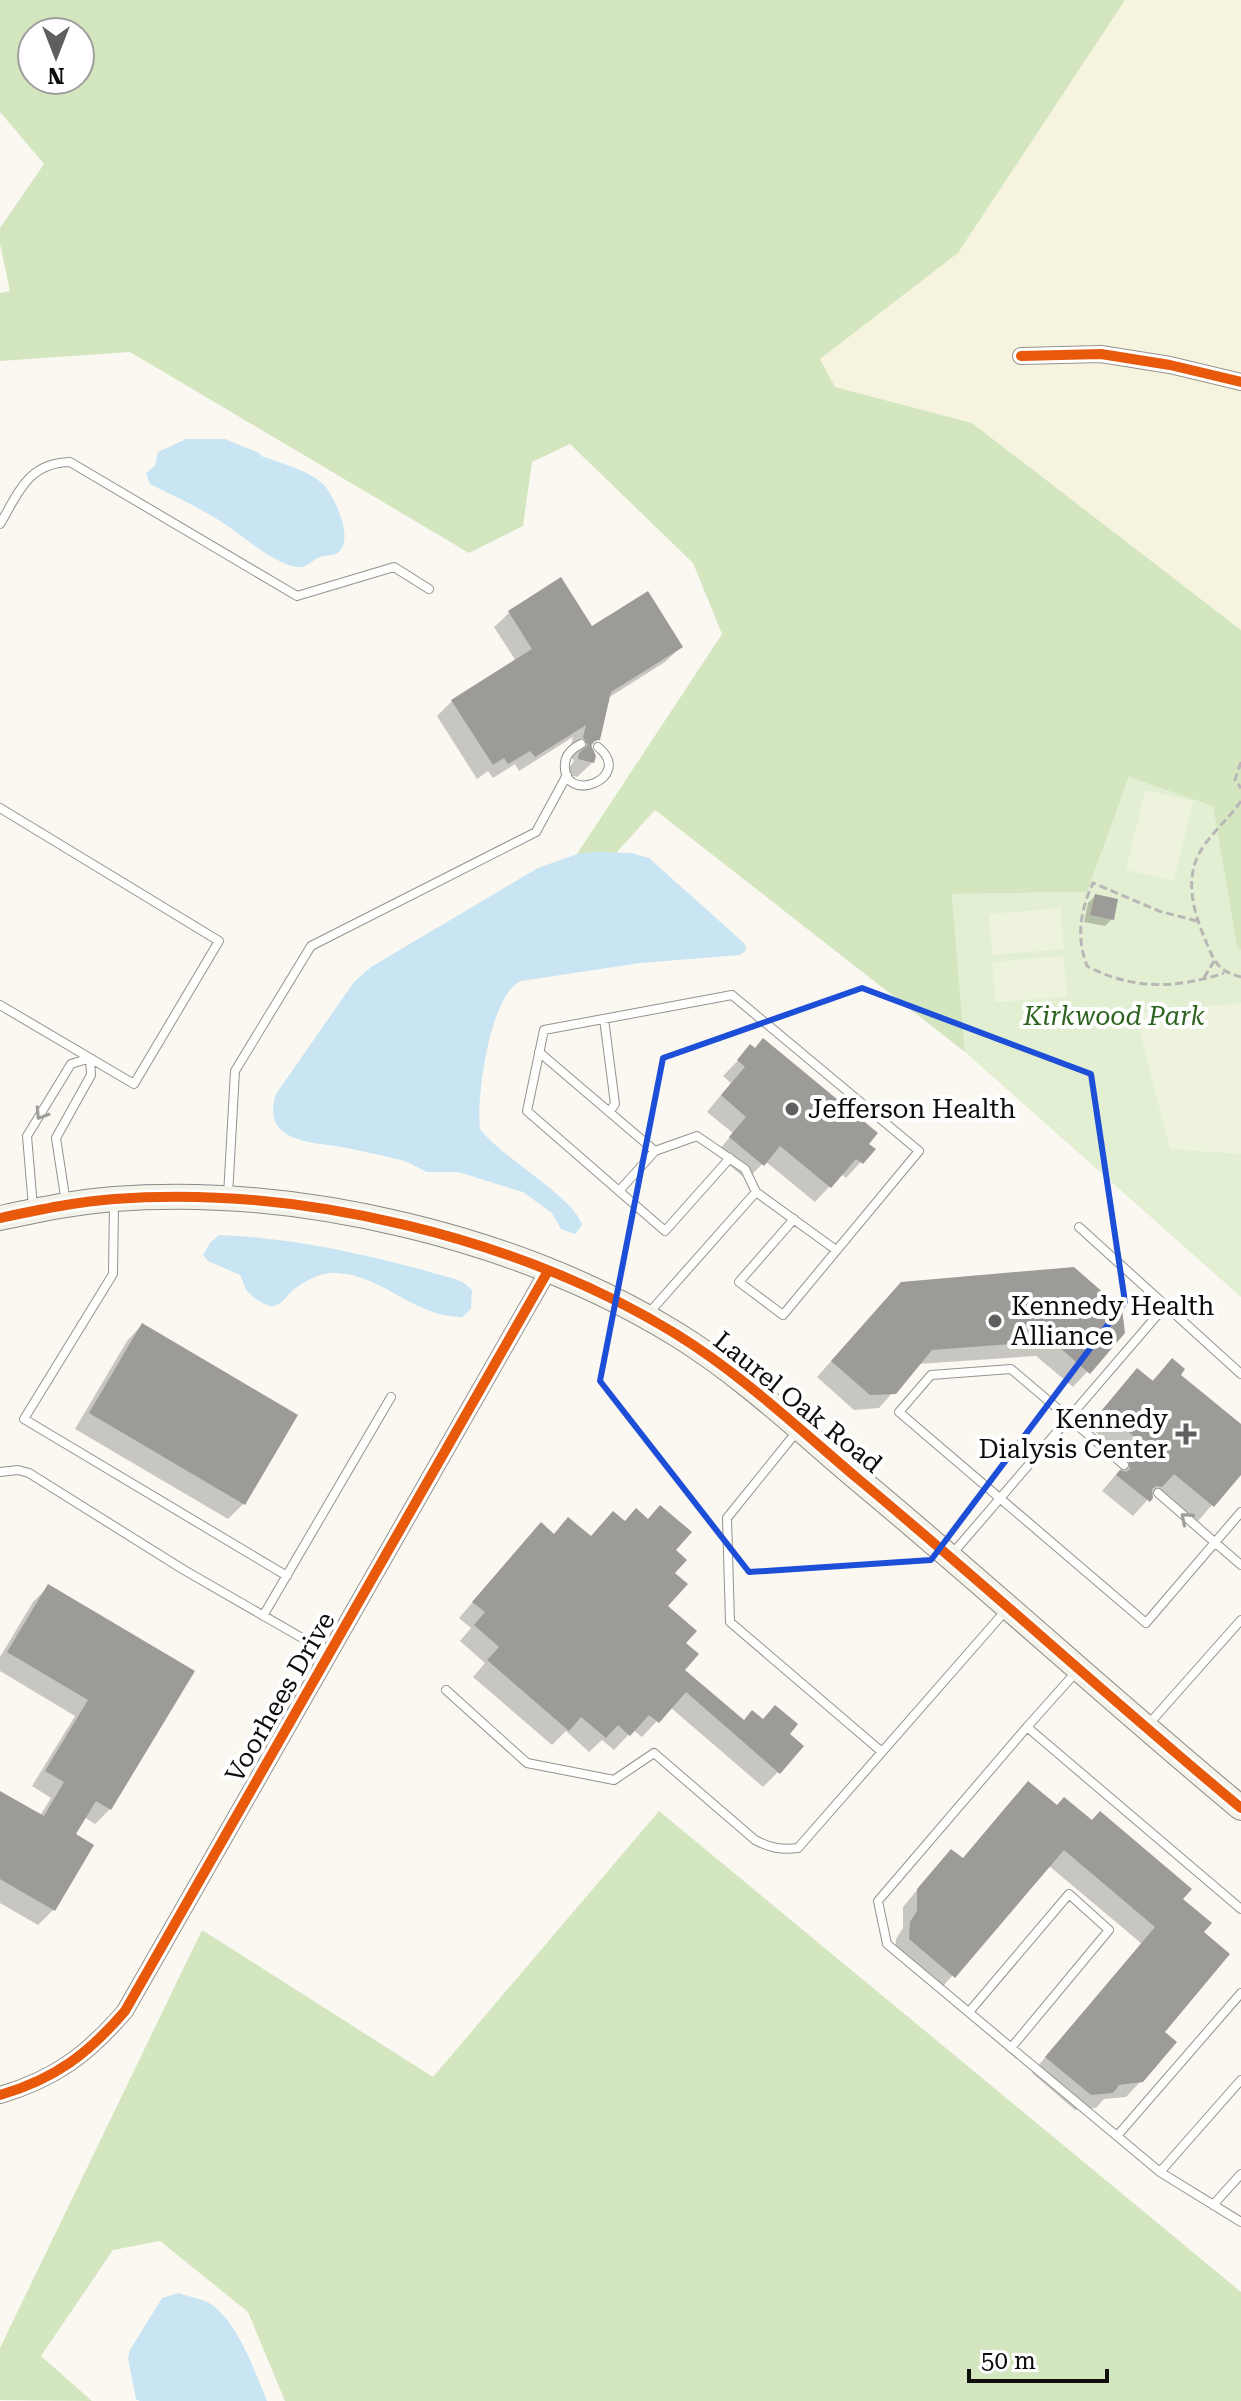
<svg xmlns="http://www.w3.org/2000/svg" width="1241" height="2401" font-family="'Roboto Serif',serif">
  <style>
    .farmland { fill: #f6f4de }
    .green { fill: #e3efd2 }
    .forest { fill: #d4e6c0; fill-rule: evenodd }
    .pitch { fill: #edf3dc }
    .water { fill: #c9e4f3 }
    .shadow { fill: #0003 }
    .building { fill: #9d9b97 }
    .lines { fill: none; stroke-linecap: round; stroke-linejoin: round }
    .lane-casing { stroke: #949390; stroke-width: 10 }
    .street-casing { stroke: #949390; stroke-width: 18 }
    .secondary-casing { stroke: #8a8986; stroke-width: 26 }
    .path { stroke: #b8b7b6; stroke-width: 3; stroke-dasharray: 8 4; stroke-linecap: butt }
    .lane { stroke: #fefefd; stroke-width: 8 }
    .street { stroke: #fefefd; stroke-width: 16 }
    .secondary { stroke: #f4f3e9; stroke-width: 24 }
    .cycleway-casing { stroke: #fff; stroke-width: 15 }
    .cycleway { stroke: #e8590c; stroke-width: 10 }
    .oneway { stroke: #9e9e9d }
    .marked { fill: none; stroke: #1d4ed8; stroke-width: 6; stroke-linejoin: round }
    .poi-dot { fill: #605f5d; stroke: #fff; stroke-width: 3 }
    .labels { text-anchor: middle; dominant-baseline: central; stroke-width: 8; stroke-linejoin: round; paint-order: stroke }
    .park-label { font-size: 26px; font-style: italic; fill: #2c631f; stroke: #fff }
    .poi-label { font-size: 26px; fill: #0d0d0d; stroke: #fff; text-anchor: start }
    .street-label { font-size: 26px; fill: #0d0d0d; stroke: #fff }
  </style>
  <rect width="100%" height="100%" fill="#faf8f1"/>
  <path class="farmland" d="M 1125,0 L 1241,0 L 1241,630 L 972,423 L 834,387 L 820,358 L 958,253 Z"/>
  <path class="green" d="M 1129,777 L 1213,805 L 1237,947 L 1241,950 L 1241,1297 L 965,1052 L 952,894 L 1087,892 Z"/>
  <path class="forest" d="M 0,0 L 1125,0 L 958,253 L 820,359 L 835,387 L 972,423 L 1241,630 L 1241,950 L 1237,947 L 1213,806 L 1129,777 L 1087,892 L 952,894 L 965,1052 L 655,810 L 616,853 L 577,854 L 722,634 L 693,563 L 570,444 L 532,462 L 523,526 L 469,553 L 130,352 L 0,361 L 0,293 L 10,291 L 0,244 L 0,228 L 44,164 L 0,112 ZM 32,32 L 80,32 L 80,80 L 32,80 Z
    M 659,1811 L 1241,2292 L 1241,2401 L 285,2401 L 248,2312 L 160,2241 L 113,2250 L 41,2356 L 92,2401 L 0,2400 L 0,2348 L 202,1930 L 433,2077 Z"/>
  <path class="pitch" d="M 1145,790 L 1193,801 L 1174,881 L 1126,870 Z
    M 1061,908 L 1064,949 L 992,955 L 989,914 Z
    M 1064,956 L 1067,997 L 995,1002 L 992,962 Z
    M 1241,1003 L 1241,1154 L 1170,1149 L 1135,1013 Z"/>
  <path class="water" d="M 186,439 L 225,439 L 259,453 L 261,456 C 281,463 305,469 322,483 C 334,494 357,543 336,554 C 334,555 327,555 324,556 C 313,557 310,568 298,567 C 275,565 241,534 220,521 C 198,507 174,496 150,484 L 146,473 L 155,466 L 158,452 Z
    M 599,852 L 631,853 L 649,858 L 745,944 L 746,950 L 740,955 L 640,963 L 521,981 C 490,994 476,1098 480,1129 C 502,1158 574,1197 582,1225 L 575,1234 L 561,1229 L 552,1213 L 523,1192 L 458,1172 L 427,1172 L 405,1161 C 384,1156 363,1151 342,1147 C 312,1142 260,1142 276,1094 L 354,982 L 371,967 L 538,868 L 577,854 Z
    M 219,1235 C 300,1238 378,1257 455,1279 L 464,1283 L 472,1290 L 471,1309 L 462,1317 C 413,1317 382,1274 336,1273 C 320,1272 304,1281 292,1291 C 286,1296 282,1305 273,1306 C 265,1307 252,1296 247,1291 C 244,1287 243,1280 240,1275 L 208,1261 L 203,1255 L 210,1243 Z
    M 179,2293 C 191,2298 204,2298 215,2307 C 241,2330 254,2370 267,2401 L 140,2401 L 136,2399 L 128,2358 L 130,2350 L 162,2298 Z"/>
  <path class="shadow" d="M 510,612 L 681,647 L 665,662 L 608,698 L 598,739 L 590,747 L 593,762 L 577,777 L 564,774 L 574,761 L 569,753 L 573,737 L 519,771 L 515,764 L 493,778 L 488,771 L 477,779 L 437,716 L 452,701 L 516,661 L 494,627 Z
    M 1095,896 L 1112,919 L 1105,926 L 1084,922 L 1088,903 Z
    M 751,1047 L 873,1149 L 846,1178 L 841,1174 L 815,1202 L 765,1161 L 747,1180 L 716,1154 L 733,1133 L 707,1112 L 731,1083 L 723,1076 Z
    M 886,1299 L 1123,1333 L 1073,1387 L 1036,1356 L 918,1364 L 879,1408 L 854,1410 L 817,1377 Z
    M 142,1325 L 295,1416 L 243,1504 L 228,1519 L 75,1429 L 127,1341 Z
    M 1172,1361 L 1178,1375 L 1241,1426 L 1241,1472 L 1198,1521 L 1158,1488 L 1133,1516 L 1102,1491 L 1129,1459 L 1088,1426 L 1137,1370 L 1151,1382 Z
    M 553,1535 L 673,1551 L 673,1573 L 666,1607 L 683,1643 L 682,1670 L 743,1722 L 787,1734 L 778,1772 L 763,1787 L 670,1707 L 642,1737 L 633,1730 L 614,1750 L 602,1740 L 589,1752 L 566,1731 L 552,1745 L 473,1677 L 485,1663 L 460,1641 L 471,1628 L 459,1618 L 526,1540 Z
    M 49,1586 L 192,1672 L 110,1809 L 95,1824 L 84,1817 L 73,1835 L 53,1910 L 38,1925 L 0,1903 L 0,1792 L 40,1816 L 51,1798 L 32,1786 L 75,1716 L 0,1671 L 0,1657 L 33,1602 Z
    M 1013,1799 L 1180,1899 L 1201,1932 L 1141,2081 L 1126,2097 L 1104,2099 L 1096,2108 L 1075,2110 L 1032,2073 L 1142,1944 L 1048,1865 L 938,1992 L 895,1955 L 896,1939 L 903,1928 L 903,1907 L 936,1867 L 962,1860 Z"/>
  <path class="building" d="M 561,577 L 592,626 L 648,591 L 683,647 L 611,692 L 600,740 L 594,741 L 591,745 L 596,756 L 594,763 L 578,759 L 579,753 L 588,745 L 583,737 L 586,725 L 535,757 L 530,751 L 508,764 L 504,758 L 493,765 L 451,700 L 532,649 L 508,611 Z
    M 1095,894 L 1118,899 L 1114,920 L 1090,915 Z
    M 763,1038 L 878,1133 L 869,1144 L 876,1149 L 863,1164 L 856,1159 L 831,1188 L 780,1146 L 764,1166 L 729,1137 L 746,1117 L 721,1095 L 745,1067 L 737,1060 L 750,1044 L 755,1048 Z
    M 1074,1267 L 1122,1309 L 1125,1333 L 1090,1374 L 1052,1341 L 932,1350 L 896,1394 L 870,1395 L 831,1361 L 901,1282 Z
    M 142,1323 L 298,1415 L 245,1505 L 89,1413 Z
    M 1172,1358 L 1185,1369 L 1181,1375 L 1241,1424 L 1241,1475 L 1214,1507 L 1174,1474 L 1162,1487 L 1156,1486 L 1152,1489 L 1153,1498 L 1150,1502 L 1116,1475 L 1120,1470 L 1126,1472 L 1130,1469 L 1129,1460 L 1142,1443 L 1102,1410 L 1137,1368 L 1153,1381 Z
    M 660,1505 L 692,1532 L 676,1550 L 687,1560 L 675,1573 L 688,1584 L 668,1606 L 697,1631 L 686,1643 L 699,1654 L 685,1670 L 744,1720 L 752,1710 L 763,1719 L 775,1705 L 798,1724 L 790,1734 L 804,1746 L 780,1774 L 686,1692 L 659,1723 L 649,1715 L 630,1736 L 618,1725 L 606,1738 L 581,1717 L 569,1731 L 487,1660 L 499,1647 L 474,1625 L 485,1612 L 472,1602 L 541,1522 L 554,1534 L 568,1517 L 591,1536 L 613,1511 L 625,1521 L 636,1508 L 648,1519 Z
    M 48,1584 L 195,1671 L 111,1810 L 96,1801 L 76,1834 L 94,1845 L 55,1911 L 0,1879 L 0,1791 L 44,1816 L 64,1782 L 45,1771 L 88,1700 L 7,1652 Z
    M 1028,1781 L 1057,1805 L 1064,1797 L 1092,1820 L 1100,1811 L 1192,1889 L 1183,1899 L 1212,1923 L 1204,1932 L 1230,1954 L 1165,2032 L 1177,2042 L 1143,2082 L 1119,2085 L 1113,2093 L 1091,2095 L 1045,2057 L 1155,1927 L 1064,1850 L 955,1978 L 909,1939 L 910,1922 L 917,1911 L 917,1889 L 951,1849 L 963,1858 Z"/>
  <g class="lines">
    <g class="lane-casing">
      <path id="lane" d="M 0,524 C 19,492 28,463 70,462 L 297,596 L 394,567 L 429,589
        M 581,744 C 573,748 566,753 565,763 C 561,807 636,778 598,747
        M 0,808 L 219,941 L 134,1084 L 0,1005
        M 604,1019 L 615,1104 L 609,1112
        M 539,1052 L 655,1151 L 697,1136 L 745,1169 L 756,1192 L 836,1250
        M 730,1158 L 665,1231 L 527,1111 L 544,1030 L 732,995 L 919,1151 L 783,1315 L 739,1282 L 794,1219
        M 619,1191 L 655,1151
        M 228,1195 L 235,1071 L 311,946 L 536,832 L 567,775
        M 114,1204 L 113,1274 L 24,1419 L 287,1576
        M 33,1207 L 27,1136 L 71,1064 L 90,1058 L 91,1075 L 56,1138 L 66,1203
        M 1079,1227 L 1241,1374
        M 648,1314 L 756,1192
        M 798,1430 L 727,1518 L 730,1622 L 882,1752
        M 1124,1465 L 1011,1369 L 931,1375 L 899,1412 L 1146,1623 L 1241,1512
        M 0,1472 L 18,1470 L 29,1473 L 184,1570 L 330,1654
        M 1158,1493 L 1241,1565
        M 953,1553 L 1166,1305
        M 263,1616 L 391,1397
        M 446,1690 L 527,1763 L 614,1780 L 654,1753 L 755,1840 C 770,1848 781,1850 798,1848 L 1007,1609
        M 1148,1725 L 1241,1620
        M 1027,1727 L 1077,1671
        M 1241,1909 L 1027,1727 L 878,1901 L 887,1944 L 1160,2172 L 1241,2222
        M 969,2012 L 1069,1894 L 1109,1930 L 1011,2048
        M 1117,2136 L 1241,1993
        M 1160,2172 L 1241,2080
        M 1213,2205 L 1241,2174"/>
    </g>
    <g class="street-casing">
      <path id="street" d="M 1021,356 L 1101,354 L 1170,365 L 1241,382
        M 0,2095 C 55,2079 88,2054 125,2011 L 548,1271"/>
    </g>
    <g class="secondary-casing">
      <path id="secondary" d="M 0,1218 C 38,1210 75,1202 114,1199 C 298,1185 518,1237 676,1334 C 741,1374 798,1428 857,1478 C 987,1586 1111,1700 1241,1808"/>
    </g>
    <path class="path" d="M 1241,762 L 1235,780 L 1241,788
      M 1241,801 C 1230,817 1216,829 1205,844 C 1183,874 1192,908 1205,939 C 1214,961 1217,971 1241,977
      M 1197,921 L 1159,911 L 1093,883 C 1080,911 1076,937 1087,966 C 1133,990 1175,989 1224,973
      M 1204,978 L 1214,961"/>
    <use href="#lane" class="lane"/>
    <use href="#street" class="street"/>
    <use href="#secondary" class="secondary"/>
    <g class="cycleway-casing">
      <path id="cycleway" d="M 1021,356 L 1101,354 L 1170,365 L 1241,382
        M 0,1218 C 38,1210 75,1202 114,1199 C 298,1185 518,1237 676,1334 C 741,1374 798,1428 857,1478 C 987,1586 1111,1700 1241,1808
        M 0,2095 C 55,2079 88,2054 125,2011 L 548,1271"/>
    </g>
    <use href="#cycleway" class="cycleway"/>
  </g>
  <defs><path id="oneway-chevron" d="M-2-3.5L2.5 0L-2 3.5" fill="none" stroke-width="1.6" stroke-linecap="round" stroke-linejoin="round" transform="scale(2)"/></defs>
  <g class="oneway">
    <use href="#oneway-chevron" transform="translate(41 1114) rotate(122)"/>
    <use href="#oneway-chevron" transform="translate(1186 1518) rotate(-139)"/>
  </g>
  <path class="marked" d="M 862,988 L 1091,1074 L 1125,1302 L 931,1560 L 749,1572 L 600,1381 L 663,1058 Z"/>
  <g class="poi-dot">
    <circle cx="792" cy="1109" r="8"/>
    <circle cx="995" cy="1321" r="8"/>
    <path d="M1182 1422h8v8h8v8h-8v8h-8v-8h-8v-8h8z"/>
  </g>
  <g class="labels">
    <g class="park-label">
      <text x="1114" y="1016">Kirkwood Park</text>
    </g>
    <g class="poi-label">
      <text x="808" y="1109">Jefferson Health</text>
      <text x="1011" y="1306">Kennedy Health<tspan x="1011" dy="30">Alliance</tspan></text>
      <text x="1168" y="1419" text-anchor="end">Kennedy<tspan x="1168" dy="30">Dialysis Center</tspan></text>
    </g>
    <g class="street-label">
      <text transform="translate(798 1402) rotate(39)">Laurel Oak Road</text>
      <text transform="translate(280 1697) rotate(-60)">Voorhees Drive</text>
    </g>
  </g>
  <g transform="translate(56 56) rotate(180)"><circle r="38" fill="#ffffff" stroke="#9e9e9e" stroke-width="2"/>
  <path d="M0-6L14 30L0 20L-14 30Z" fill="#605f5d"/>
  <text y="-12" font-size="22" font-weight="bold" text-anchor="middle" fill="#0d0d0d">N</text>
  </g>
  <path d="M969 2369v12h138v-12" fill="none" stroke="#0d0d0d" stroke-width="4"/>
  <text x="981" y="2369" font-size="24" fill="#0d0d0d" stroke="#ffffff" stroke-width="6" paint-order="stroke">50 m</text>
</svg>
